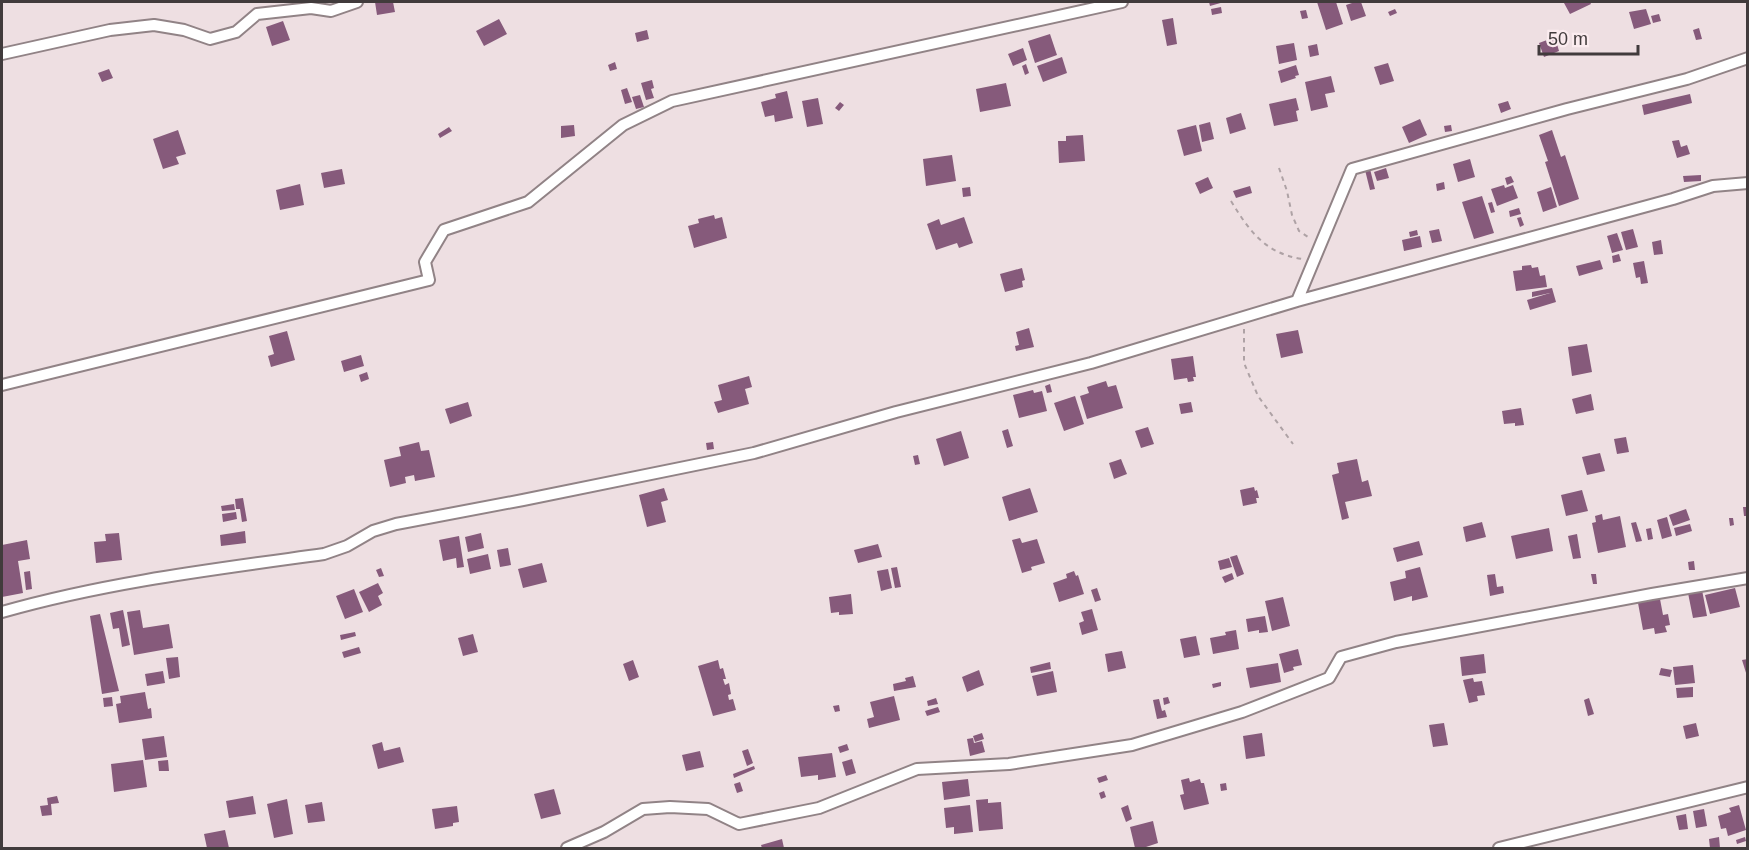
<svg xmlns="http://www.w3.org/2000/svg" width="1749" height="850" font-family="Helvetica,sans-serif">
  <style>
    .building { fill: #865a7b }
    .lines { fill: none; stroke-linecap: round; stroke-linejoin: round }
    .street-casing { stroke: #918386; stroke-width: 14 }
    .path { stroke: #aea2a5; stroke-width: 2; stroke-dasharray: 4.5 4.5; stroke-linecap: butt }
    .street { stroke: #fff; stroke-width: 10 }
  </style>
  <rect width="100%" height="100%" fill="#eedfe2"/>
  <path class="building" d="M 375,2 L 393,2 L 395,12 L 377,15 Z
    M 1209,2 L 1224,2 L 1210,6 Z
    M 1317,2 L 1336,2 L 1343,24 L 1326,30 Z
    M 1355,2 L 1361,2 L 1366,16 L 1351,21 L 1346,5 Z
    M 1567,2 L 1590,2 L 1591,4 L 1570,14 L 1564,3 Z
    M 1221,7 L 1222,13 L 1212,15 L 1211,9 Z
    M 1395,9 L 1397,13 L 1390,16 L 1388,12 Z
    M 1646,9 L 1651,24 L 1634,29 L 1629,12 Z
    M 1306,10 L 1308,18 L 1302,19 L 1300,11 Z
    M 1659,14 L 1661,21 L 1653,23 L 1651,16 Z
    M 1173,18 L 1177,44 L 1167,46 L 1162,20 Z
    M 499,19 L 507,34 L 484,46 L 476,31 Z
    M 283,21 L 290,40 L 272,46 L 266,27 Z
    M 1699,28 L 1702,39 L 1696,40 L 1693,30 Z
    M 647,30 L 649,39 L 637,42 L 635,33 Z
    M 1050,34 L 1057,55 L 1035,63 L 1028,41 Z
    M 1555,37 L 1559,51 L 1544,57 L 1539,43 Z
    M 1294,43 L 1297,60 L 1279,64 L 1276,46 Z
    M 1317,44 L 1319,55 L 1310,57 L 1308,46 Z
    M 1023,48 L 1027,60 L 1013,66 L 1008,54 Z
    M 1062,57 L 1067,73 L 1043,82 L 1037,66 Z
    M 615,62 L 617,69 L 610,71 L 608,65 Z
    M 1388,63 L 1394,81 L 1380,85 L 1374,67 Z
    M 1026,64 L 1029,73 L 1025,75 L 1022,66 Z
    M 1296,65 L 1299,75 L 1295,76 L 1296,78 L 1281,83 L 1278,71 Z
    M 109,69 L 113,78 L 102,82 L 98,73 Z
    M 1331,76 L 1335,92 L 1325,94 L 1328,107 L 1311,111 L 1305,82 Z
    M 652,80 L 654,88 L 651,89 L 654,98 L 646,100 L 641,83 Z
    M 1006,83 L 1011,106 L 980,112 L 976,89 Z
    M 627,88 L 632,102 L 625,104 L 621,90 Z
    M 787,91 L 793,118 L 775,122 L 774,115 L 765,117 L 761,102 L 776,98 L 775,94 Z
    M 1690,94 L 1692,103 L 1644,115 L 1642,105 Z
    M 640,95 L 644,107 L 636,109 L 632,97 Z
    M 818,98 L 823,124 L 807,127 L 802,101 Z
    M 1296,98 L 1299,110 L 1296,111 L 1298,121 L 1274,126 L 1269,104 Z
    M 1508,101 L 1511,109 L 1501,113 L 1498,104 Z
    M 840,102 L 844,105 L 839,111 L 835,108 Z
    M 1241,113 L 1246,129 L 1230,134 L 1226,118 Z
    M 1420,119 L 1427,135 L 1409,143 L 1402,127 Z
    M 1210,122 L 1214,139 L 1202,142 L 1199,125 Z
    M 574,125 L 575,136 L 561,138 L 561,126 Z
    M 1196,125 L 1202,151 L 1184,156 L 1177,130 Z
    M 1451,125 L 1452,131 L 1445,132 L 1444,126 Z
    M 449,127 L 452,131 L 440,138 L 438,134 Z
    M 178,130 L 186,154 L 176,157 L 179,164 L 163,169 L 153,139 Z
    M 1552,130 L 1561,157 L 1565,155 L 1579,199 L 1559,206 L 1545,162 L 1548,161 L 1539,135 Z
    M 1083,135 L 1085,161 L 1059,163 L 1058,141 L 1066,141 L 1066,136 Z
    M 1679,140 L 1681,147 L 1687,145 L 1690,154 L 1677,158 L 1672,141 Z
    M 952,155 L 956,181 L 926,186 L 923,159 Z
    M 1470,159 L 1475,177 L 1458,182 L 1453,164 Z
    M 1386,168 L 1389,178 L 1377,181 L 1374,172 Z
    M 342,169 L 345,184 L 324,188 L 321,173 Z
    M 1370,169 L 1375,189 L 1370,190 L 1365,170 Z
    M 1701,175 L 1701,181 L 1684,182 L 1683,176 Z
    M 1511,176 L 1514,182 L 1507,185 L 1505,178 Z
    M 1208,177 L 1213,188 L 1200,194 L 1195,183 Z
    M 1444,182 L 1445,189 L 1437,191 L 1436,184 Z
    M 300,184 L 304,205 L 280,210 L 276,190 Z
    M 1504,185 L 1505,188 L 1513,185 L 1518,198 L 1497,206 L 1491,189 Z
    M 1250,186 L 1252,193 L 1236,198 L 1233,191 Z
    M 970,187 L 971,196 L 963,197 L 962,188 Z
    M 1551,187 L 1557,207 L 1543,212 L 1537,192 Z
    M 1482,196 L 1494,233 L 1474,239 L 1462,202 Z
    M 1492,202 L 1495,212 L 1491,213 L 1488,203 Z
    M 1519,208 L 1521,214 L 1510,217 L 1509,211 Z
    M 714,215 L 715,219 L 722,217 L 727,238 L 694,248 L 688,226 L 699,223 L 698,219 Z
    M 964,217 L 973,243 L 959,248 L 957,243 L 936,250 L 927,224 L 939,219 L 941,225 Z
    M 1521,217 L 1524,225 L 1520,227 L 1517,218 Z
    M 1439,229 L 1442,241 L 1432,243 L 1429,231 Z
    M 1633,229 L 1638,247 L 1626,250 L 1621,232 Z
    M 1417,230 L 1418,235 L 1410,237 L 1409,232 Z
    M 1617,233 L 1623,250 L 1612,253 L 1607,236 Z
    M 1420,236 L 1422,247 L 1404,251 L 1402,240 Z
    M 1661,240 L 1663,254 L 1654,255 L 1652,242 Z
    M 1619,254 L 1621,261 L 1613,263 L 1612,256 Z
    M 1600,260 L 1603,269 L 1579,276 L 1576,266 Z
    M 1644,261 L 1648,283 L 1641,284 L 1640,277 L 1636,278 L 1633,263 Z
    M 1531,265 L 1532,268 L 1538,267 L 1540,276 L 1545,275 L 1547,287 L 1516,291 L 1513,271 L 1522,270 L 1522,266 Z
    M 1022,268 L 1025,280 L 1022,281 L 1023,287 L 1005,292 L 1000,274 Z
    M 1552,288 L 1556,302 L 1530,310 L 1527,300 L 1550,293 L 1532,297 L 1532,292 Z
    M 1029,328 L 1034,347 L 1016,351 L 1015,346 L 1019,345 L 1016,332 Z
    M 1298,330 L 1303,353 L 1281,358 L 1276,334 Z
    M 287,331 L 295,360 L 271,367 L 268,356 L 274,354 L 269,336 Z
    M 1587,344 L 1592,372 L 1572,376 L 1568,347 Z
    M 361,355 L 364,366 L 344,372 L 341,361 Z
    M 1193,356 L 1196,377 L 1193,377 L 1194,381 L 1188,382 L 1187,378 L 1174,380 L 1171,359 Z
    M 367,372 L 369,379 L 361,382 L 359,375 Z
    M 749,376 L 752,387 L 745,389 L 749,404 L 718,413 L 714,402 L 722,400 L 718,385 Z
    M 1106,381 L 1108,387 L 1116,385 L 1123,408 L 1087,419 L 1080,396 L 1089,393 L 1087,387 Z
    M 1050,384 L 1052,392 L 1047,393 L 1045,386 Z
    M 1033,390 L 1034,393 L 1042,391 L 1047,411 L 1019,418 L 1013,395 Z
    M 1591,394 L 1594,410 L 1576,414 L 1572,399 Z
    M 1075,396 L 1084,424 L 1064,431 L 1054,403 Z
    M 468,402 L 472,416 L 450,424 L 445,409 Z
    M 1191,402 L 1193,412 L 1181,414 L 1179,404 Z
    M 1521,408 L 1524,425 L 1515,426 L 1515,423 L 1504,424 L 1502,411 Z
    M 1148,427 L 1154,444 L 1141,448 L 1135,431 Z
    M 1008,429 L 1013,446 L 1007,448 L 1002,431 Z
    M 961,431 L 969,458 L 944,466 L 936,439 Z
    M 1626,437 L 1629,452 L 1617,454 L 1614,439 Z
    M 419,442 L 421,451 L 429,450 L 435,477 L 415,481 L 414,475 L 405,477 L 406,483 L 390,487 L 384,460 L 401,456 L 399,447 Z
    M 713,442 L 714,449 L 707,450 L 706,443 Z
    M 1600,453 L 1605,471 L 1587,475 L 1582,457 Z
    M 918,455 L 920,464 L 915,465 L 913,456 Z
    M 1121,459 L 1127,474 L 1114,479 L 1109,463 Z
    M 1357,459 L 1362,482 L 1368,480 L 1372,496 L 1345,502 L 1349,518 L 1342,520 L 1332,475 L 1339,473 L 1337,463 Z
    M 1254,487 L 1255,491 L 1257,490 L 1259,498 L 1256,498 L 1257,503 L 1243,506 L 1240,490 Z
    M 664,488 L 668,500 L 661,502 L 666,522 L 647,527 L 639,495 Z
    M 1030,488 L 1038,512 L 1009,521 L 1002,497 Z
    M 1582,490 L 1588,511 L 1566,516 L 1561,495 Z
    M 243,498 L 247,521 L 242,522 L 240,509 L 236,509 L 235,499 Z
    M 234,504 L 235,510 L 222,511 L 221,506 Z
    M 1743,507 L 1748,507 L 1748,516 L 1744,516 Z
    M 1686,509 L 1690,520 L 1673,526 L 1669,515 Z
    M 236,512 L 237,519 L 223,522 L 222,514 Z
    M 1602,514 L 1603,520 L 1620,516 L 1626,547 L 1598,553 L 1592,523 L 1596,522 L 1595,516 Z
    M 1667,517 L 1672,536 L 1662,539 L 1657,520 Z
    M 1729,518 L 1733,518 L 1734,525 L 1730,526 Z
    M 1482,522 L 1486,537 L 1466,542 L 1463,527 Z
    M 1636,522 L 1642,541 L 1636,542 L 1631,523 Z
    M 1690,524 L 1692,531 L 1676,536 L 1674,528 Z
    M 1549,528 L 1553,551 L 1516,559 L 1511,536 Z
    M 1651,528 L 1653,539 L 1648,540 L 1646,529 Z
    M 245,531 L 246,543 L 221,546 L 220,535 Z
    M 119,533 L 122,560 L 96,563 L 94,542 L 106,541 L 105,534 Z
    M 481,533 L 484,548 L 468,552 L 465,537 Z
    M 1577,534 L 1581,558 L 1573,559 L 1568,536 Z
    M 459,536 L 464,567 L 457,568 L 456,558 L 443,561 L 439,540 Z
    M 1020,538 L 1022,543 L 1037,539 L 1045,563 L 1031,567 L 1032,570 L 1022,573 L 1012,540 Z
    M 27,540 L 30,559 L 18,561 L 23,593 L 2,597 L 2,545 Z
    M 1419,541 L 1423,555 L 1397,562 L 1393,548 Z
    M 878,544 L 882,557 L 858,563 L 854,550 Z
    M 508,548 L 511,565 L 500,567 L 497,550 Z
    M 488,554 L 491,569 L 470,574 L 467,559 Z
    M 1237,555 L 1244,574 L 1237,577 L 1230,557 Z
    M 1229,558 L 1232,567 L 1220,570 L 1218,561 Z
    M 1694,561 L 1695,570 L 1689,570 L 1688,562 Z
    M 542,563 L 547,582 L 523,588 L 518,569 Z
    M 897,567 L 901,587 L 895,588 L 891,568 Z
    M 1420,567 L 1428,597 L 1412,601 L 1412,596 L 1394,601 L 1390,582 L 1406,578 L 1405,571 Z
    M 381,568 L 384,576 L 379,577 L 376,570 Z
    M 888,569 L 892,588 L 881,591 L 877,571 Z
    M 30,571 L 32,589 L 26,590 L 24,572 Z
    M 1074,571 L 1076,576 L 1078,575 L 1084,594 L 1059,602 L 1053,583 L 1067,578 L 1066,574 Z
    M 1232,573 L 1234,579 L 1225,583 L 1222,577 Z
    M 1495,574 L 1497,587 L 1503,586 L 1504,593 L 1490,596 L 1487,575 Z
    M 1591,574 L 1596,574 L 1597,584 L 1593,584 Z
    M 378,583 L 383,593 L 378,596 L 382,605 L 369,612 L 359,592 Z
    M 1097,588 L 1101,600 L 1095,602 L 1091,590 Z
    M 1735,588 L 1740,607 L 1710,614 L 1705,595 Z
    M 354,589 L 363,612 L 345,619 L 336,596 Z
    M 1702,590 L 1707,616 L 1693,618 L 1688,593 Z
    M 851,594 L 853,614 L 839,615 L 839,612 L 831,613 L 829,597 Z
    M 1283,597 L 1290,626 L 1272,631 L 1265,601 Z
    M 1660,599 L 1663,615 L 1668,614 L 1670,625 L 1665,626 L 1667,632 L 1655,634 L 1654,628 L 1643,630 L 1638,603 Z
    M 1092,609 L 1098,630 L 1082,635 L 1079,623 L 1084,621 L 1081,612 Z
    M 123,610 L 130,645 L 122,647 L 119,628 L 113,629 L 110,613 Z
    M 140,610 L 143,628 L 169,624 L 173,648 L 134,655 L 127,612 Z
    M 100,614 L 119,691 L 102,694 L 90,616 Z
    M 1265,616 L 1268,632 L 1259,633 L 1259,630 L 1248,632 L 1246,619 Z
    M 1236,630 L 1239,649 L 1213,654 L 1210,638 L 1226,635 L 1225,632 Z
    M 355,632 L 356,636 L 341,640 L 340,635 Z
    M 473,634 L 478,652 L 463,656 L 458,638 Z
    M 1196,636 L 1200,655 L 1184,658 L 1180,639 Z
    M 359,647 L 361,653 L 344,658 L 342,652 Z
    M 1298,649 L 1302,665 L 1293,667 L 1294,670 L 1284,673 L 1279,654 Z
    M 1122,651 L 1126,668 L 1108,672 L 1105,654 Z
    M 1484,654 L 1486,673 L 1462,676 L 1460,657 Z
    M 178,657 L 180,677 L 169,679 L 166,658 Z
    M 1748,659 L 1748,676 L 1747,676 L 1742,660 Z
    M 633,660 L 639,677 L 629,681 L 623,664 Z
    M 718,660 L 720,669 L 723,668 L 726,679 L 723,679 L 725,685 L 729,683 L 731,694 L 728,695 L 729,700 L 733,699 L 736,710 L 713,716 L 698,666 Z
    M 1050,662 L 1051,669 L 1031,673 L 1030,667 Z
    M 1278,663 L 1281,682 L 1250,688 L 1246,668 Z
    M 1693,665 L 1695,683 L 1675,685 L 1673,667 Z
    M 1661,668 L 1672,670 L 1670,677 L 1659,675 Z
    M 979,670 L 984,685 L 967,692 L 962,677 Z
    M 163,671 L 165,683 L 147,686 L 145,674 Z
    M 1053,671 L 1057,692 L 1037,696 L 1032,676 Z
    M 913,676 L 916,687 L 894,691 L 893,684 L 906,681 L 905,678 Z
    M 1473,678 L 1474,682 L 1482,681 L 1485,695 L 1477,696 L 1478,701 L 1469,703 L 1463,680 Z
    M 1221,682 L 1221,686 L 1213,688 L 1212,684 Z
    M 1693,687 L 1693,697 L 1677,698 L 1676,688 Z
    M 145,692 L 148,709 L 151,708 L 152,718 L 119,723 L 116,704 L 121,703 L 120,696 Z
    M 894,696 L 900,720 L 869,728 L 867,719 L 874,717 L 870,702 Z
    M 112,697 L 113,706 L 104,707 L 103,698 Z
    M 1168,697 L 1170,703 L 1164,705 L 1163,698 Z
    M 936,698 L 938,704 L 928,706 L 927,701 Z
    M 1589,698 L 1594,714 L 1588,716 L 1584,700 Z
    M 1159,699 L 1162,711 L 1165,710 L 1167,717 L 1157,719 L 1153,700 Z
    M 839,705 L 840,711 L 835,712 L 833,706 Z
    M 938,707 L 940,712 L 927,716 L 925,711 Z
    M 1444,723 L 1448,745 L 1433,747 L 1429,725 Z
    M 1696,723 L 1699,736 L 1686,739 L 1683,726 Z
    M 982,733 L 984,739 L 975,742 L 973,736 Z
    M 1262,733 L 1265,756 L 1246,759 L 1243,736 Z
    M 164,736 L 167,757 L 145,760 L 142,739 Z
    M 973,738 L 974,743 L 982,741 L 985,752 L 970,756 L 967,739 Z
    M 382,742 L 384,751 L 400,747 L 404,762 L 378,769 L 372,745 Z
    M 847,744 L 849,750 L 840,753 L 838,747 Z
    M 748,749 L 753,763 L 747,766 L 742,751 Z
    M 700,751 L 704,767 L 686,771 L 682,755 Z
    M 832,753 L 836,777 L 818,780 L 818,775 L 801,777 L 798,757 Z
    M 852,759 L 856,773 L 846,776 L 842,762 Z
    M 143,760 L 147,787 L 114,792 L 111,764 Z
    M 168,760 L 169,771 L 159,771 L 158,761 Z
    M 754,766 L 755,769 L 734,778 L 733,774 Z
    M 1106,775 L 1108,780 L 1099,783 L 1097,778 Z
    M 1189,778 L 1190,782 L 1200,779 L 1201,783 L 1204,783 L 1209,804 L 1184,810 L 1180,795 L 1184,794 L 1181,780 Z
    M 968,779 L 970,796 L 944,800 L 942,782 Z
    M 740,782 L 743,791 L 737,793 L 734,784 Z
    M 1226,783 L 1227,790 L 1221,791 L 1220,784 Z
    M 554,789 L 561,814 L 541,819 L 534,794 Z
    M 1104,791 L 1106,797 L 1101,799 L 1099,793 Z
    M 57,796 L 59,803 L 51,804 L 52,815 L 42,816 L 40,806 L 48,805 L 47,798 Z
    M 253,796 L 256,814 L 229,818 L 226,801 Z
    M 287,799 L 293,834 L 274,838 L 267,804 Z
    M 988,799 L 988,803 L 1001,802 L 1003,829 L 979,831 L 976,800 Z
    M 322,802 L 325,821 L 308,823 L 305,805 Z
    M 970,805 L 973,832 L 954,834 L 954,827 L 946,828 L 944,808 Z
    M 1128,805 L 1132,819 L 1126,822 L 1121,808 Z
    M 1739,805 L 1746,830 L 1728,836 L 1726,828 L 1721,829 L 1718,816 L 1731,812 L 1729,808 Z
    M 457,806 L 459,822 L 453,823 L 453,826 L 435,829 L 432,809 Z
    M 1704,809 L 1707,826 L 1696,828 L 1693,811 Z
    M 1686,814 L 1688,829 L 1679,830 L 1676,816 Z
    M 1153,821 L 1158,843 L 1146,847 L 1147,848 L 1135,848 L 1130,827 Z
    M 225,830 L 229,848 L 207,848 L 204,834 Z
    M 1719,837 L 1720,848 L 1710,848 L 1709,839 Z
    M 1745,837 L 1746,841 L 1737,844 L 1736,840 Z
    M 782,839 L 784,848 L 762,848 L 761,845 Z"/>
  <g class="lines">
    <g class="street-casing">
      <path id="street" d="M 2,54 L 110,30 L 154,25 L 184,30 L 210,39 L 236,32 L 257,14 L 311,8 L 331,11 L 357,2
        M 1297,301 L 1352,169 L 1567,109 L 1687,79 L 1748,58
        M 2,385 L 429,280 L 425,262 L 444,230 L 528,202 L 623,125 L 672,101 L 1122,2
        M 2,612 C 107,582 216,569 324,554 L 347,546 L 373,531 L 396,524 L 523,500 L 754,453 L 896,412 L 1091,363 L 1297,301 L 1673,199 L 1713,186 L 1748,183
        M 567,848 L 604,832 L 643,809 L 670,807 L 708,809 L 739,824 L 819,808 L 917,769 L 1009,764 L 1132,745 L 1242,712 L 1329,678 L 1341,657 L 1396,642 L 1652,594 L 1748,578
        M 1499,848 L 1748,787"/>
    </g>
    <path class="path" d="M 1279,168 L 1287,191 L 1292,215 L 1299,231 L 1311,239
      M 1231,201 C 1250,232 1265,253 1302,259
      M 1244,329 L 1244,363 L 1258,396 L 1293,444"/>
    <use href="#street" class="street"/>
  </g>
  <rect width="1749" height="850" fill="none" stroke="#413b3c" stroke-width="6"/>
  <path d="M1539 45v9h99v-9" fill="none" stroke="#413b3c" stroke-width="3"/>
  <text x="1548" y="45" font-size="18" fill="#413b3c" stroke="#fbecef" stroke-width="4.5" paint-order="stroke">50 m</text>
</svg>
